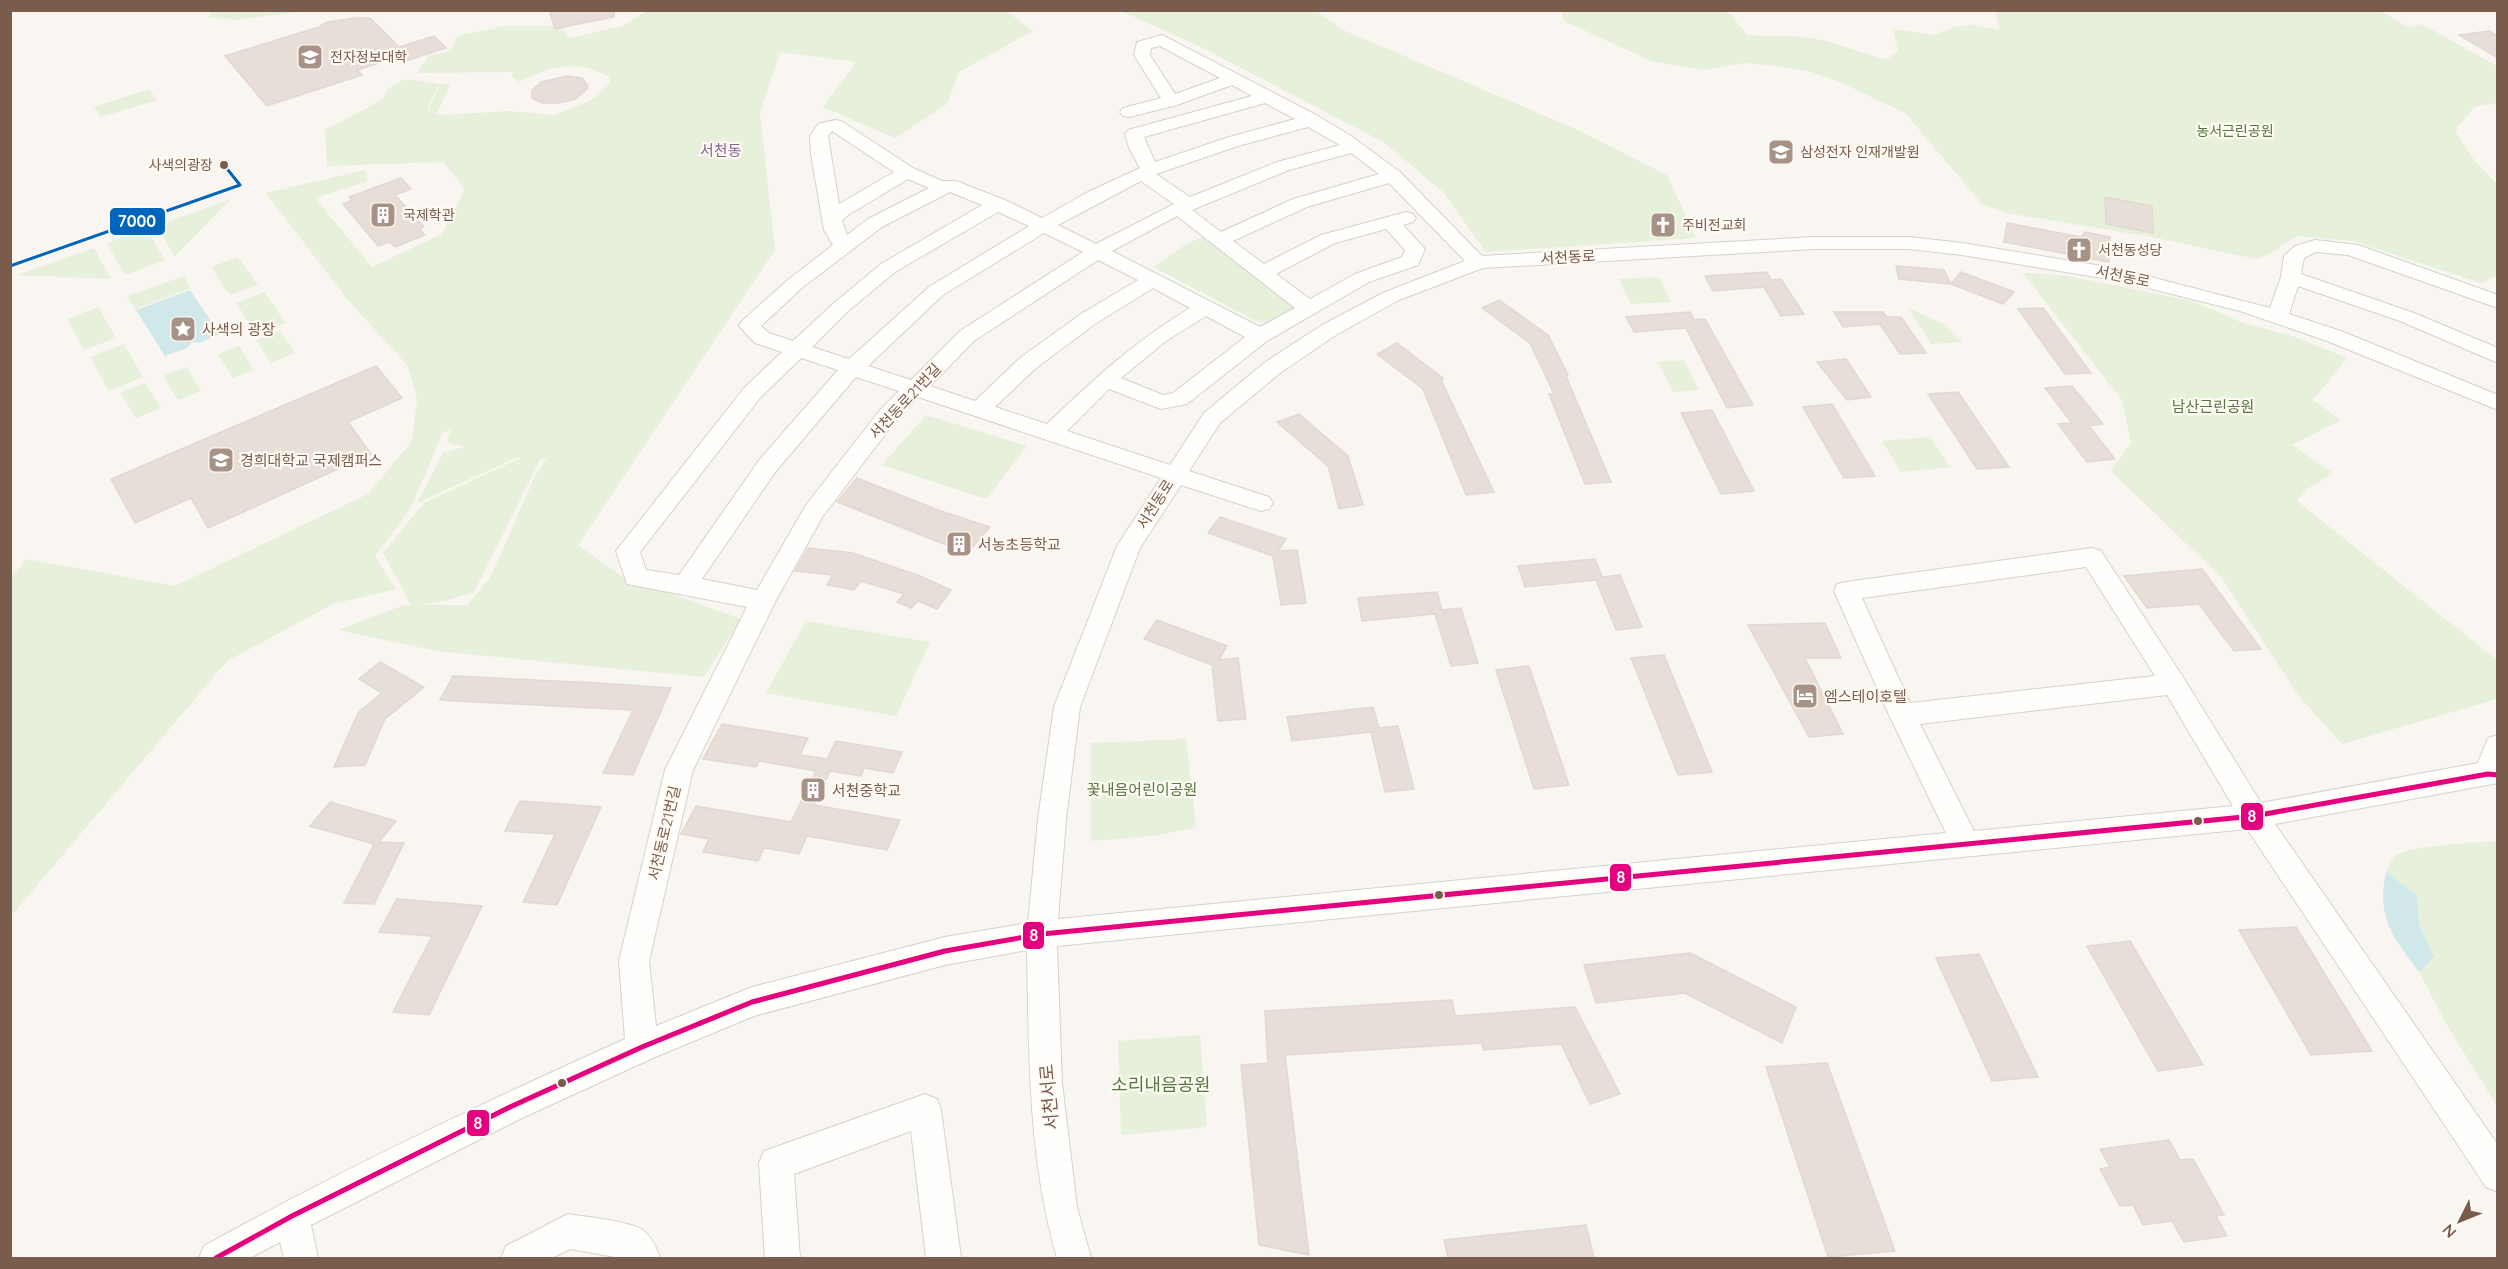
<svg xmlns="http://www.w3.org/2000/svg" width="2508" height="1269" font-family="Quicksand,'Noto Sans KR',sans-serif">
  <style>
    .green { fill: #e7f0db; fill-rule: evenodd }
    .water { fill: #d0e8ea }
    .building { fill: #e6ded7; stroke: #e2d8d2; stroke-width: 1.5 }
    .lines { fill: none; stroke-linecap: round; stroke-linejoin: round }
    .minor-casing { stroke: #d7d1cb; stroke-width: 2 }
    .minor { fill: #fefefd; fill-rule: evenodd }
    .bus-1-casing { stroke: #fffaf3; stroke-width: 10 }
    .bus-2-casing { stroke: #fffaf3; stroke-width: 6 }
    .bus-1 { stroke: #e5007d; stroke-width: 5 }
    .bus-2 { stroke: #0065bd; stroke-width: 3 }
    .bus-dot { fill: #7a5c4d; stroke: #fffaf3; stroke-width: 2 }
    .labels { text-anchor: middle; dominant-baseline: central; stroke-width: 4.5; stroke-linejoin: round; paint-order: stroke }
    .far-poi-label { font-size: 14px; fill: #7a5c4d; stroke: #fffaf3; text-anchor: start }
    .far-park-label { font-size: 14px; fill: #537a41; stroke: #fffaf3 }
    .bus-label { font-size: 14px; fill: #7a5c4d; stroke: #fffaf3; text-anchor: end }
    .far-quarter-label { font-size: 15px; fill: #846695; stroke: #fffaf3 }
    .street-label { font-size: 15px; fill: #7a5c4d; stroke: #fffaf3 }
    .poi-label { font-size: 15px; fill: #7a5c4d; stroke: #fffaf3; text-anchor: start }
    .park-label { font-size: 15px; fill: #537a41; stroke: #fffaf3 }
    .near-park-label { font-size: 18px; fill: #537a41; stroke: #fffaf3 }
    .near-street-label { font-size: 18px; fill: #7a5c4d; stroke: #fffaf3 }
    .line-badge { stroke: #fffaf3; stroke-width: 2 }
    .badge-label { font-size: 16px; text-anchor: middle; font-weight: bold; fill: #fff }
  </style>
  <rect width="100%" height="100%" fill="#f9f5f0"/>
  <path class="green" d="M 1005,10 L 1033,31 L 959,72 L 947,104 L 895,138 L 823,107 L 856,62 L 780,52 L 760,113 L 775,250 L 578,545 L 620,575 L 741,619 L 704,677 L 436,651 L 339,630 L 404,605 L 411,605 L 383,553 L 424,503 L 521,458 L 516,458 L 417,503 L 443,453 L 464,447 L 447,442 L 452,428 L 442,434 L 411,508 L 375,556 L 396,589 L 333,604 L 227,661 L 11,916 L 10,579 L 27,559 L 175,586 L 368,494 L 412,441 L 417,399 L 408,366 L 347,299 L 266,193 L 365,170 L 368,181 L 315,198 L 372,267 L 442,234 L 465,189 L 443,162 L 327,166 L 325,130 L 382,100 L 389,88 L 405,79 L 440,84 L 428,107 L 430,113 L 430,107 L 441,84 L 450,85 L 437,113 L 431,113 L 442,115 L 509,111 L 553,115 L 581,105 L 596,97 L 610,83 L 609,77 C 576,59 551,66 519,82 L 512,76 L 513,72 L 417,73 L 429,56 L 451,51 L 457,36 L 506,26 L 559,26 L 570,38 L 623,26 L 646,11 ZM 541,458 L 546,459 L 535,476 L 490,578 L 467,605 L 419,605 L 448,600 L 474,592 Z
    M 213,11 L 213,10 L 304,11 L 235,20 L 208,17 Z
    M 1121,11 L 1316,11 L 1343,30 L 1578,130 L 1667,175 L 1696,238 L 1486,252 L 1443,192 L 1383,142 L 1203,48 Z
    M 1561,11 L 1724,11 L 1731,15 L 1747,35 L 1805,37 L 1827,41 L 1886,60 L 1898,51 L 1893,29 L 1935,35 L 1955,27 L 1973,25 L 2000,30 L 1995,11 L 2381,11 L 2407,27 L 2422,24 L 2497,66 L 2497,103 L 2474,107 L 2455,131 L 2474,160 L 2497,184 L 2497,276 L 2481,283 L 2353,241 L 2297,236 L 2269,254 L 2256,259 L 2157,238 L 2006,213 L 1982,204 L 1905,113 L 1842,83 L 1808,71 L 1777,66 L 1745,63 L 1701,70 L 1651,61 L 1564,21 Z
    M 149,89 L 157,100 L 101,117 L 94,107 Z
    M 231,199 L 175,256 L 156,226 Z
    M 146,229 L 165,260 L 125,275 L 107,243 Z
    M 1206,236 L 1297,307 L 1265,323 L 1256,321 L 1153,267 L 1188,243 Z
    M 94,248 L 111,279 L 18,275 Z
    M 238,257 L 258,285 L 230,295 L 211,267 Z
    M 2023,273 L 2064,275 L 2192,301 L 2243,323 L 2295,337 L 2347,358 L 2313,400 L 2341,420 L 2292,445 L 2333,473 L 2307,489 L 2297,501 L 2497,660 L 2497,699 L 2342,744 L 2298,695 L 2221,577 L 2111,471 L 2131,443 L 2122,400 Z
    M 184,276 L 191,288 L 135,309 L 127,296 Z
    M 1659,277 L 1671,302 L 1631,304 L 1619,279 Z
    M 264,292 L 286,323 L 257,334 L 236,303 Z
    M 98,307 L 116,338 L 84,350 L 67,319 Z
    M 1908,308 L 1946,325 L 1963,342 L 1931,344 Z
    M 280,331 L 295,353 L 271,363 L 256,340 Z
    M 124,344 L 143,377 L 109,391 L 90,357 Z
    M 239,346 L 254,370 L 233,378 L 218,354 Z
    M 1684,360 L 1699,390 L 1673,392 L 1658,362 Z
    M 187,367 L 201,391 L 178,400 L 163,376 Z
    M 145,383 L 161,408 L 136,418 L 120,393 Z
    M 926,415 L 1027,446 L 986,499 L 882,465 Z
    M 1930,437 L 1950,467 L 1901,472 L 1882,441 Z
    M 806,621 L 930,642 L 896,716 L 766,693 Z
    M 1186,739 L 1196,827 L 1153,836 L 1091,841 L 1091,743 Z
    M 2497,841 L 2497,1106 L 2448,1027 L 2419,972 L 2434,957 L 2419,924 L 2417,895 L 2386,872 C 2389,867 2391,860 2395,856 C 2409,845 2477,843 2497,841 Z
    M 1200,1035 L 1207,1127 L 1121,1135 L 1118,1041 Z"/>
  <path class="water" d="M 190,290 L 220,334 L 199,343 L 192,342 L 187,348 L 165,356 L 136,310 Z
    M 2386,872 L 2417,895 L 2419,924 L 2434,957 L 2419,972 C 2393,937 2376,917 2386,872 Z"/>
  <path class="building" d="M 549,10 L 614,10 L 614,17 L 555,29 Z
    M 356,18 L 370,18 L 399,47 L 434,36 L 446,48 L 406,61 L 403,58 L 394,61 L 392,59 L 357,70 L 362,75 L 267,106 L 225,56 L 319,27 L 327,22 Z
    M 2489,31 L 2498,36 L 2498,58 L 2459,35 Z
    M 567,76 L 582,78 L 588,86 L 586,90 L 575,99 L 559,103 L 542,103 L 532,98 L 532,90 L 541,82 Z
    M 401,178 L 411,189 L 395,195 L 424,227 L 419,229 L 425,235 L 395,247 L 390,242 L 378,246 L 343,204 L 352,200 L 349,197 Z
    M 2105,197 L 2152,206 L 2153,233 L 2106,224 Z
    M 2007,223 L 2081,237 L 2085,232 L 2110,237 L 2109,262 L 2004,242 Z
    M 1896,266 L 1944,270 L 1951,284 L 1899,279 Z
    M 1767,272 L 1771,280 L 1781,279 L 1804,314 L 1781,316 L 1764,287 L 1713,291 L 1705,276 Z
    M 1961,272 L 2014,292 L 2003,304 L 1951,284 Z
    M 1499,300 L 1548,335 L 1568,375 L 1566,376 L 1611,482 L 1585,484 L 1549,394 L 1554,394 L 1530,343 L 1482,308 Z
    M 2043,308 L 2091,373 L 2065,374 L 2018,309 Z
    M 1690,312 L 1694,320 L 1705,319 L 1753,405 L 1727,408 L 1686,328 L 1634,332 L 1626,317 Z
    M 1834,312 L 1883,312 L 1886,317 L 1901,317 L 1926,353 L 1900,354 L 1880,324 L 1843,327 Z
    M 1397,343 L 1443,378 L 1442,382 L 1494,492 L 1466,495 L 1423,389 L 1377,354 Z
    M 1846,359 L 1871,397 L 1847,400 L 1817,362 Z
    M 376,366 L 402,398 L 348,422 L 371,454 L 208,528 L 191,498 L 135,523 L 111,479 Z
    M 2072,386 L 2103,424 L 2089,426 L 2115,459 L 2087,462 L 2058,424 L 2072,423 L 2045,388 Z
    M 1958,392 L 2009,467 L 1977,469 L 1928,394 Z
    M 1832,404 L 1875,476 L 1844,478 L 1803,407 Z
    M 1712,410 L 1754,491 L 1721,494 L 1681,413 Z
    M 1299,414 L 1348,456 L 1363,505 L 1339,509 L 1328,466 L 1277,422 Z
    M 857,478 L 938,510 L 990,527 L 967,553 L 837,502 Z
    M 1220,517 L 1286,539 L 1278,551 L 1297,550 L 1306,603 L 1281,605 L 1273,556 L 1208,533 Z
    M 808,548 L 853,553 L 920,576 L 951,590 L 937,609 L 918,601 L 911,608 L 897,602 L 904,594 L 861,581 L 854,590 L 827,585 L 833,575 L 795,571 Z
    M 1595,559 L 1602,577 L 1620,575 L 1642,627 L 1616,630 L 1596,580 L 1525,587 L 1518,566 Z
    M 2202,569 L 2261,649 L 2234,651 L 2199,604 L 2147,608 L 2124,576 Z
    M 1437,592 L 1442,610 L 1461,608 L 1478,663 L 1451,666 L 1435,614 L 1362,621 L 1358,598 Z
    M 1157,620 L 1227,646 L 1219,660 L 1238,658 L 1246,719 L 1218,721 L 1212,665 L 1144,639 Z
    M 1825,623 L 1841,658 L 1805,658 L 1843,734 L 1809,737 L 1748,625 Z
    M 1664,655 L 1712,772 L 1678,775 L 1631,658 Z
    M 380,662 L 424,687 L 385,719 L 365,765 L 334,767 L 358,713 L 382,693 L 359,679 Z
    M 1529,666 L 1569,785 L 1534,789 L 1496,670 Z
    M 453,676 L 598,683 L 671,688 L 633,775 L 603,773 L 633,710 L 440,700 Z
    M 1373,707 L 1379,728 L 1398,726 L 1414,789 L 1385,792 L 1371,732 L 1292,741 L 1287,717 Z
    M 722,724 L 808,738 L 800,755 L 827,759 L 836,741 L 902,752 L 893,773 L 864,768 L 861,776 L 830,771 L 814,805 L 900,820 L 887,850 L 807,836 L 799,854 L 764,848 L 758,861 L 703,852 L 709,839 L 681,834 L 696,806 L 791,822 L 816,771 L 759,761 L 756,767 L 703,759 Z
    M 520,801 L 601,807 L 557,905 L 523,902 L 555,834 L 505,831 Z
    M 330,802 L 396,821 L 379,842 L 404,843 L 374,904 L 344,903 L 374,844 L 310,826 Z
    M 397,899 L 482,906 L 429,1015 L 393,1012 L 432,936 L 379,932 Z
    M 2296,927 L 2372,1051 L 2311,1055 L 2239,930 Z
    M 2130,941 L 2203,1065 L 2158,1071 L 2087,946 Z
    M 1690,953 L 1796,1007 L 1782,1043 L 1685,993 L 1596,1003 L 1584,965 Z
    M 1979,954 L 2038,1077 L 1992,1081 L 1936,958 Z
    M 1452,1000 L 1455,1016 L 1575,1007 L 1620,1094 L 1590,1104 L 1561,1044 L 1483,1050 L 1482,1043 L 1285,1055 L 1309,1255 L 1259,1245 L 1241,1065 L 1268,1063 L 1265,1011 Z
    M 1827,1063 L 1895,1251 L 1828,1257 L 1766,1067 Z
    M 2169,1140 L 2180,1160 L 2193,1159 L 2224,1215 L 2216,1216 L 2227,1236 L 2184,1242 L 2172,1221 L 2143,1225 L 2133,1205 L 2120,1206 L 2100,1169 L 2110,1167 L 2100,1149 Z
    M 1586,1225 L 1594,1258 L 1448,1258 L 1444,1240 Z"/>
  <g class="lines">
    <g class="minor-casing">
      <path id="minor" d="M 1162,35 L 1318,116 L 1351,136 L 1400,172 L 1482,256 L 1815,237 L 1909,237 L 1962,243 L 2120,269 L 2270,308 L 2281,277 L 2284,256 L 2295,246 L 2315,240 L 2358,245 L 2498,295 L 2498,308 L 2348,255 L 2316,252 L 2304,258 L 2301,274 L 2414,313 L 2498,348 L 2498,363 L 2400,321 L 2298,286 L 2289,314 L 2341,331 L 2498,395 L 2498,410 L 2327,341 L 2240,311 L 2120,281 L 1962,255 L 1909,249 L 1815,249 L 1483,268 L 1399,300 L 1336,335 L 1280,373 L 1220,423 L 1189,471 L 1269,497 L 1273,503 L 1269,509 L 1261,511 L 1181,485 L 1140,548 L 1080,707 L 1066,819 L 1058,919 L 1946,833 L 1889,715 L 1834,591 L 1837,584 L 1846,582 L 2092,548 L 2101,551 L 2183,677 L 2261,803 L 2478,763 L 2488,738 L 2498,735 L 2498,783 L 2275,824 L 2498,1145 L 2498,1192 L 2486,1187 L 2247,829 L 1057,946 L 1062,1083 L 1077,1207 L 1091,1258 L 1057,1258 C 1028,1159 1029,1053 1027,950 L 945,965 L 754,1016 L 653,1058 L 522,1118 L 311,1225 L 318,1258 L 284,1258 L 280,1242 L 250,1258 L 199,1258 L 204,1246 C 341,1170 482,1103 625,1039 L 619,961 L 665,770 L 747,607 L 627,584 L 616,551 L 744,388 L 782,352 L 755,343 L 739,326 L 742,321 L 789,279 L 833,245 L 824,230 L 811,154 L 810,136 L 818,124 L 835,120 L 841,121 L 913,168 L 942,181 L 956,181 L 1005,200 L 1042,218 L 1088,192 L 1140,168 L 1129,148 L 1125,134 L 1128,130 L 1252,96 L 1232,85 L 1177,105 L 1129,117 L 1123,116 L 1120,112 L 1123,108 L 1161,98 L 1134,55 L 1137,42 ZM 1160,46 L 1220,78 L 1175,94 L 1150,55 L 1151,48 ZM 1265,103 L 1295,119 L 1226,138 L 1155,162 L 1144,137 ZM 1308,127 L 1340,145 L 1277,162 L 1190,197 L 1156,174 L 1238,146 ZM 832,131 L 894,172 L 839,204 L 828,136 ZM 1351,153 L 1379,174 L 1293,199 L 1221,232 L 1192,210 L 1289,170 ZM 908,179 L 929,188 L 868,219 L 847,235 L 842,221 L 848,215 ZM 1141,181 L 1174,204 L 1096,244 L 1058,225 ZM 1389,183 L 1465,261 L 1385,292 L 1322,325 L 1264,363 L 1204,413 L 1170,465 L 1067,431 L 1109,389 L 1161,409 L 1187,404 L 1267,341 L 1369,282 L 1418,265 L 1425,249 L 1403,225 L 1413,222 L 1416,218 L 1413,214 L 1406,212 L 1321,235 L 1264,264 L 1233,241 L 1307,207 ZM 950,192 L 982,205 L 881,264 L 833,304 L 793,341 L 769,333 L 761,326 L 803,287 L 882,227 ZM 998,212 L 1029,226 L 929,287 L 849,359 L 812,347 L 847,312 L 895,272 ZM 1177,216 L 1295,308 L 1260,327 L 1112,251 ZM 1386,229 L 1405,250 L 1402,257 L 1355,274 L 1310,299 L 1276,274 L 1335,243 ZM 1044,233 L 1083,252 L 960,331 L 911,380 L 868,366 L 943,295 ZM 1098,260 L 1138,280 L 1081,314 L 1020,358 L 975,401 L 930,386 L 974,341 ZM 1153,288 L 1190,308 C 1134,342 1094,379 1047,424 L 995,407 L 1036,368 L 1095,324 ZM 1206,316 L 1245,337 L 1173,393 L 1163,395 L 1121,378 L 1166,341 ZM 801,358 L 838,370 L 760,459 L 679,575 L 646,570 L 640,552 L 760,398 ZM 856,377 L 899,391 L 880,410 L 806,505 L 757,590 L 702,579 L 776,471 ZM 918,397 L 1161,478 L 1117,546 L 1054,707 L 1038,819 L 1028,923 L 945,937 L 752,987 L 656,1026 L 649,961 L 693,770 L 775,602 L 823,516 L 896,420 ZM 2086,567 L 2155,676 L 1910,703 L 1862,598 ZM 2167,695 L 2233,806 L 1974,831 L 1920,724 Z
        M 925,1094 L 937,1099 L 941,1110 L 961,1258 L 926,1258 L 911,1131 L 794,1174 L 800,1258 L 765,1258 L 759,1163 L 764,1151 Z
        M 568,1214 C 585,1217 630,1221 643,1230 C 652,1237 657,1249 660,1258 L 621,1258 L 570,1249 L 552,1258 L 501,1258 L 506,1246 Z"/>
    </g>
    <use href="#minor" class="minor"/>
    <g class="bus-1-casing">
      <path id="bus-1" d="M 216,1258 L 292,1216 L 510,1107 L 642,1047 L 752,1002 L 945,951 L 1042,934 L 2254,816 L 2488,774 L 2498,775"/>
    </g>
    <g class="bus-2-casing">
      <path id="bus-2" d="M 10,266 L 240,185 L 224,165"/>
    </g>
    <use href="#bus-1" class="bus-1"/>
    <use href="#bus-2" class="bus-2"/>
  </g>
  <defs>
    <g id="university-square" transform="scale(1.35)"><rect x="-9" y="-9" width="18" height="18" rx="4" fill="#a69286" stroke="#fffaf3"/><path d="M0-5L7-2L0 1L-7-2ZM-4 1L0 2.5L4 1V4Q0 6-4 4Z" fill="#fff"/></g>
    <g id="school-square" transform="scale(1.35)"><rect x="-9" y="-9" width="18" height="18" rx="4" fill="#a69286" stroke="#fffaf3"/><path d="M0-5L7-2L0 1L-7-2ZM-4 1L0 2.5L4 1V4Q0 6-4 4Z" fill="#fff"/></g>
    <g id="building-square" transform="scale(1.35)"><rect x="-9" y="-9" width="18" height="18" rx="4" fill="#a69286" stroke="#fffaf3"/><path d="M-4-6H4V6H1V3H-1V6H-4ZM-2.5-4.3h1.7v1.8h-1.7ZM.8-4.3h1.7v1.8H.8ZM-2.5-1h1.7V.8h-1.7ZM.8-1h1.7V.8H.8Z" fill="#fff"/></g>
    <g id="church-square" transform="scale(1.35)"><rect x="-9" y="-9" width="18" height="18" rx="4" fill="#a69286" stroke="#fffaf3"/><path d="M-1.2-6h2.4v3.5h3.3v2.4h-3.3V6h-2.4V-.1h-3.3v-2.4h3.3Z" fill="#fff"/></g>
    <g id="sight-square" transform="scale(1.35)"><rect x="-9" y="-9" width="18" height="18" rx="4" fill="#a69286" stroke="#fffaf3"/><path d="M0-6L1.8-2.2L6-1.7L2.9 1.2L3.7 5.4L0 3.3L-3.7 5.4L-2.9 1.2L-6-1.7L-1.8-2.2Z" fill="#fff"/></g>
    <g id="hotel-square" transform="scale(1.35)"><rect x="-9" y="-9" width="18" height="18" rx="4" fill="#a69286" stroke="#fffaf3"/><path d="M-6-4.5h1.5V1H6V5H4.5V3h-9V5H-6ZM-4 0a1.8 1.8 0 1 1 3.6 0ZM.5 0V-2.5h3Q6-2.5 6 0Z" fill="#fff"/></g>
  </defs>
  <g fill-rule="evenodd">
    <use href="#university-square" x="310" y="57"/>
    <use href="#school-square" x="1781" y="152"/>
    <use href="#building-square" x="383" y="215"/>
    <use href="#church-square" x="1663" y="225"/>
    <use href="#church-square" x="2079" y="250"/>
    <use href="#sight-square" x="183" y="329"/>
    <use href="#university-square" x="221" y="460"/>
    <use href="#building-square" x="959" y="544"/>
    <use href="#hotel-square" x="1805" y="696"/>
    <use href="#building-square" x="813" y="790"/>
  </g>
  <g class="bus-dot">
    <circle cx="224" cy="165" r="5"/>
    <circle cx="2198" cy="821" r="5"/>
    <circle cx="1439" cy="895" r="5"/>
    <circle cx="562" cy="1083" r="5"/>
  </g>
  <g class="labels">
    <g class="far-poi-label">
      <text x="330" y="57">전자정보대학</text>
      <text x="1800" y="152">삼성전자 인재개발원</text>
      <text x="403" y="215">국제학관</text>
      <text x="1682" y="225">주비전교회</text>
      <text x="2098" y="250">서천동성당</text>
    </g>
    <g class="far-park-label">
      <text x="2235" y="131">농서근린공원</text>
    </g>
    <g class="bus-label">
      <text x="213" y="165">사색의광장</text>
    </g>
    <g class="far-quarter-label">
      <text x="721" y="150">서천동</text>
    </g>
    <g class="street-label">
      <text transform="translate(1568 257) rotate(-3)">서천동로</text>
      <text transform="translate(2123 276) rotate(12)">서천동로</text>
      <text transform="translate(905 401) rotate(-47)">서천동로21번길</text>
      <text transform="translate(1155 504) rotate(-58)">서천동로</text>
      <text transform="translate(664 833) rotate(-77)">서천동로21번길</text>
    </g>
    <g class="poi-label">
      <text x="202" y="329">사색의 광장</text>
      <text x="240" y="460">경희대학교 국제캠퍼스</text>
      <text x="978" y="544">서농초등학교</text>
      <text x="1824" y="696">엠스테이호텔</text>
      <text x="832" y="790">서천중학교</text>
    </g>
    <g class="park-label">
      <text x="2213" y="406">남산근린공원</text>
      <text x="1142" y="789">꽃내음어린이공원</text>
    </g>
    <g class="near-park-label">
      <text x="1161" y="1084">소리내음공원</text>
    </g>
    <g class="near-street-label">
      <text transform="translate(1049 1097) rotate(-95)">서천서로</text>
    </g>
  </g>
  <g class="line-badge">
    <rect x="109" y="207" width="57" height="29" rx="6" fill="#0065bd"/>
    <rect x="2240" y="802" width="24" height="29" rx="6" fill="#e5007d"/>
    <rect x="1609" y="863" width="23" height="29" rx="6" fill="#e5007d"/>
    <rect x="1022" y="921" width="23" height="29" rx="6" fill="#e5007d"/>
    <rect x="466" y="1109" width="24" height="28" rx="6" fill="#e5007d"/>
  </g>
  <g class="badge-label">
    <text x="137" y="227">7000</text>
    <text x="2252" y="822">8</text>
    <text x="1621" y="883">8</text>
    <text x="1034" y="941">8</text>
    <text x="478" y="1129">8</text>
  </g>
  <rect width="2508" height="1269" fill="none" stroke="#7a5c4d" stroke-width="24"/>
  <g transform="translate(2460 1221) rotate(227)" stroke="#fffaf3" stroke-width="4.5" paint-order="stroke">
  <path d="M0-4.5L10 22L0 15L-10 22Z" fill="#7a5c4d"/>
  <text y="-9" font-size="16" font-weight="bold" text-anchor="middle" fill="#7a5c4d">N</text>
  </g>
</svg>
